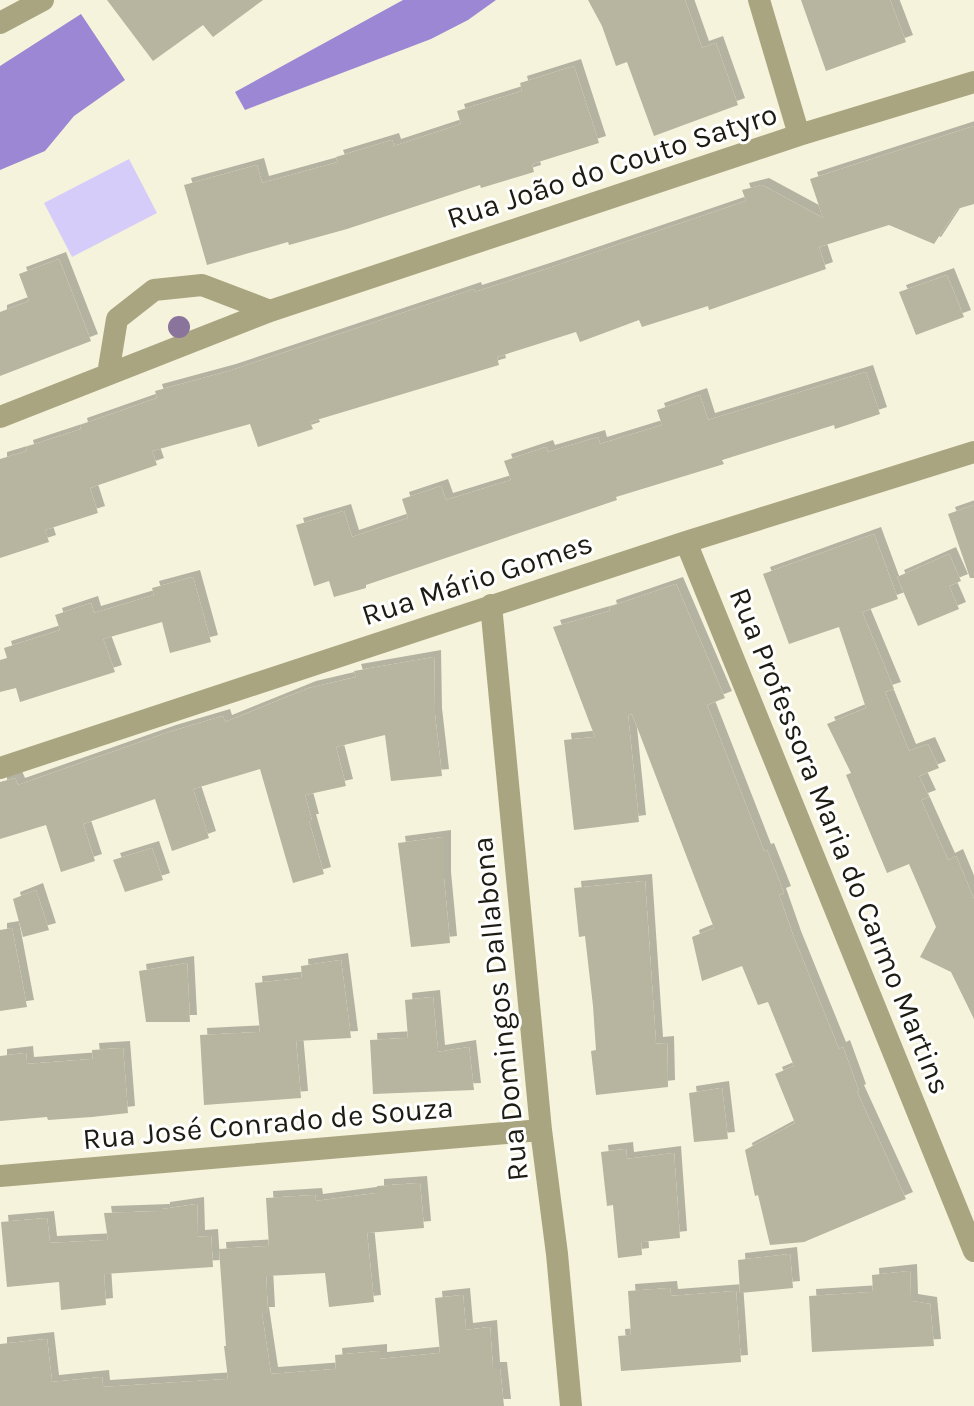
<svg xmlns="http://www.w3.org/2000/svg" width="974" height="1406" font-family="Karla,sans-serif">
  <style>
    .green { fill: #d6ccfa }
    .water { fill: #9b87d3 }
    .building { fill: #b7b49f; filter: url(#shadow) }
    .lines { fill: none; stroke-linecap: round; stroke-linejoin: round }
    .minor { stroke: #aaa581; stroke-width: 22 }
    .tree { fill: #8b749c }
    .labels { text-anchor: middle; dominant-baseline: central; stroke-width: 6; stroke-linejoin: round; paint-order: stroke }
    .street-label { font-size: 30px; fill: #1d1c13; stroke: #fff }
  </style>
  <defs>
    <filter id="shadow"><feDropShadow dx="7" dy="-7" stdDeviation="0" flood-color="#0004"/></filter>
  </defs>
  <rect width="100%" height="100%" fill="#f6f3dc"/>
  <path class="green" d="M 129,159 L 157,213 L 72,257 L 44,203 Z"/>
  <path class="water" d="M 403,0 L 496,0 L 468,20 L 431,39 L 245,110 L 235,92 Z
    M 81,14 L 125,80 L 74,116 L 45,151 L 0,170 L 0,66 Z"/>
  <path class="building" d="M 107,0 L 263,0 L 213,37 L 203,25 L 153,61 Z
    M 588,0 L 685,0 L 702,48 L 716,43 L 738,105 L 654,136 L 627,62 L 616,66 L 602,26 Z
    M 801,0 L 890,0 L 906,42 L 826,71 Z
    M 574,66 L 599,143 L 532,164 L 534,172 L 481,188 L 480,185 L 347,229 L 289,245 L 288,242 L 207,265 L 184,185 L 257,165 L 262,183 L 338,162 L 336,157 L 392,140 L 394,146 L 461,124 L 457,111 L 522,91 L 520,83 Z
    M 974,126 L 974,204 L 957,209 L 934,244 L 889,225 L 819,247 L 826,269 L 709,310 L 708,306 L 642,327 L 639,320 L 580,342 L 576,332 L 497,357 L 499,365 L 310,422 L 313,429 L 258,447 L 250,424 L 152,451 L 157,465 L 90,488 L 98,513 L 45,530 L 49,542 L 0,558 L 0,459 L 27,451 L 26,447 L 81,429 L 80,425 L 157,398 L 155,391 L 229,371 L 474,289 L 475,292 L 555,266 L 746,201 L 742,190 L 762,185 L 823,218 L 810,179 Z
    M 59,259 L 91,341 L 0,376 L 0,312 L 29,301 L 19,274 Z
    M 947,275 L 964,317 L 916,335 L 899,292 Z
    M 866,372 L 880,414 L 835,429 L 834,425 L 722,460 L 724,464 L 616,497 L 617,500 L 366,585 L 366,588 L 334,597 L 329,581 L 314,586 L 296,525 L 344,511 L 352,537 L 408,518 L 402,499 L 441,486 L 446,500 L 511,480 L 504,461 L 546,447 L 548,452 L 598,437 L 600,444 L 662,425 L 657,410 L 700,395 L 708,420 Z
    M 974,505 L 974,578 L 970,578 L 948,514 Z
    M 874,534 L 898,599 L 862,612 L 894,689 L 885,692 L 909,751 L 928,744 L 939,768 L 919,776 L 929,797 L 921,800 L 948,860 L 956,856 L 974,899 L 974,1019 L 951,972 L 920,957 L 936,927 L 909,864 L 887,873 L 846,775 L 851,773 L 827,724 L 866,708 L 839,627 L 789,644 L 763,574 Z
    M 949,554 L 961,581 L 949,586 L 959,609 L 918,626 L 897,577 Z
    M 193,577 L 211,642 L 170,653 L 162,622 L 103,639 L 115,672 L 20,702 L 16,688 L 0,692 L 0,660 L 7,658 L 4,648 L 60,630 L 55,615 L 91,603 L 94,613 L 154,595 L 152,588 Z
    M 676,584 L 725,698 L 707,705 L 764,851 L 767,850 L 784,893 L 779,895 L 794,938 L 839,1049 L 843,1047 L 859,1091 L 857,1092 L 906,1199 L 804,1242 L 770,1245 L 758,1195 L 755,1196 L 745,1150 L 795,1123 L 775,1074 L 794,1066 L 768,1002 L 758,1005 L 742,966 L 702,981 L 692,937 L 714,928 L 632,714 L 628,715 L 639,822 L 574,830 L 564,740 L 595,737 L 553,627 L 610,611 L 609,607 Z
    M 434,657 L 435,715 L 442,776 L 391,781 L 385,735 L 336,747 L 346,786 L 305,795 L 312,821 L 309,821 L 324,874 L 293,883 L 260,769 L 193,789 L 209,838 L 172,851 L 155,799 L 83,824 L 95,861 L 61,872 L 46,825 L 0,839 L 0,782 L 15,778 L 18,785 L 169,732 L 223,716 L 225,722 L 309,688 L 356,677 L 354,671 Z
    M 444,837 L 444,879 L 450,943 L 411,947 L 398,843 Z
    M 152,848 L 163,880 L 125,892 L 113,860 Z
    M 645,881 L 656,1044 L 667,1043 L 668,1087 L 596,1095 L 591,1051 L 596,1050 L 593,1006 L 585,936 L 579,937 L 574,888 Z
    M 36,890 L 49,930 L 23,937 L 13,899 Z
    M 12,928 L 27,1007 L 0,1011 L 0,930 Z
    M 341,960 L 351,1038 L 296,1041 L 301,1098 L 204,1105 L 200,1035 L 260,1032 L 255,983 L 302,978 L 301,966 Z
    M 187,963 L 190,1022 L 146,1022 L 139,971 Z
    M 433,997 L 438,1052 L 469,1047 L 474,1090 L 373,1094 L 370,1040 L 408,1038 L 405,1000 Z
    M 123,1048 L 128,1113 L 92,1117 L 48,1120 L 47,1117 L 0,1121 L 0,1056 L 26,1053 L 27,1064 L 93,1059 L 92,1050 Z
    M 722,1088 L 728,1139 L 694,1142 L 689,1093 Z
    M 626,1149 L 627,1159 L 674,1153 L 680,1238 L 641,1242 L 642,1255 L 618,1258 L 613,1205 L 607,1206 L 601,1152 Z
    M 420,1183 L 424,1228 L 367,1233 L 374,1302 L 329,1307 L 325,1273 L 266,1276 L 268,1314 L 262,1314 L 271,1374 L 336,1369 L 335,1355 L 380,1351 L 380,1359 L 440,1353 L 435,1298 L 463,1295 L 466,1330 L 490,1327 L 493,1369 L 500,1369 L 504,1406 L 0,1406 L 0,1344 L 47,1339 L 52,1382 L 102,1377 L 103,1387 L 228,1379 L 224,1346 L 226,1346 L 219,1249 L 269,1246 L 266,1198 L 315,1195 L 316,1201 L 377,1193 L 377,1186 Z
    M 197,1204 L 198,1237 L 211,1236 L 213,1267 L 104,1274 L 106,1305 L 61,1310 L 59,1282 L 7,1287 L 1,1222 L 47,1218 L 50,1243 L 108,1240 L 104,1213 L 163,1211 L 163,1209 Z
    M 790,1254 L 793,1288 L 740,1293 L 738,1260 Z
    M 910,1271 L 911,1301 L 930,1304 L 934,1346 L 812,1352 L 809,1296 L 873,1292 L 872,1275 Z
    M 670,1288 L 671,1296 L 736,1291 L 741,1362 L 621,1371 L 618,1336 L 631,1335 L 628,1291 Z"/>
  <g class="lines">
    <path class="minor" d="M 759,0 L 799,135
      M 0,23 L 43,0
      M 108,374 L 117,319 L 154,290 L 202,285 L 270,311
      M 0,417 L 270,311 L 799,135 L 974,82
      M 686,542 L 974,1251
      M 491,605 L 541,1130 L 557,1254 L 571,1406
      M 0,768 L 686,542 L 974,452
      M 0,1176 L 541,1130"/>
  </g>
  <circle class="tree" cx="179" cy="327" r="11"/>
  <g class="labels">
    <g class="street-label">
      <text transform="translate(612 166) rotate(-18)">Rua João do Couto Satyro</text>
      <text transform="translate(477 579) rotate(-18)">Rua Mário Gomes</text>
      <text transform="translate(840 841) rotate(68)">Rua Professora Maria do Carmo Martins</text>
      <text transform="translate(500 1009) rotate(-96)">Rua Domingos Dallabona</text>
      <text transform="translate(268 1123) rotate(-5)">Rua José Conrado de Souza</text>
    </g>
  </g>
</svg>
